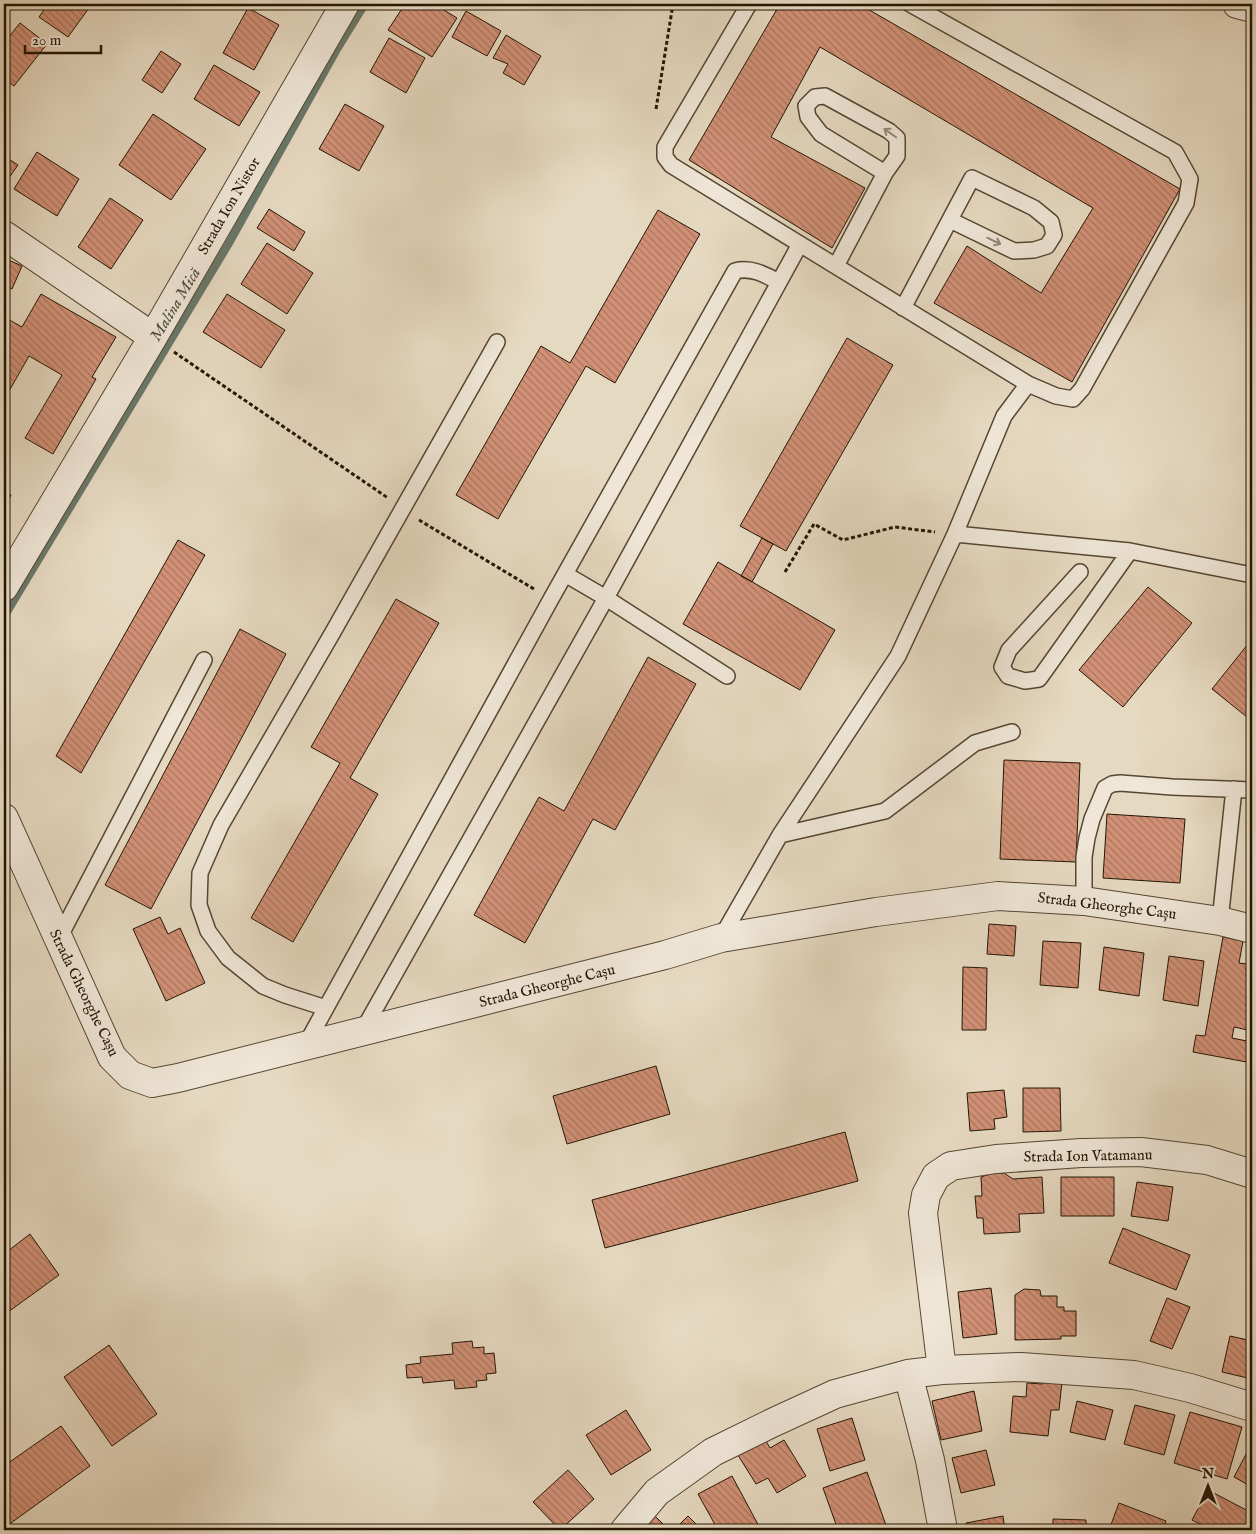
<svg xmlns="http://www.w3.org/2000/svg" width="1256" height="1534" font-family="'IM FELL English',serif">
  <style>
    .lines { fill: none; stroke-linecap: round; stroke-linejoin: round }
    .stream { stroke: #69786a; stroke-width: 8 }
    .building { fill: url(#building-back-hatch); stroke: #231503 }
    .service-casing { stroke: #544632; stroke-width: 18 }
    .minor-casing { stroke: #544632; stroke-width: 30 }
    .tertiary-casing { stroke: #544632; stroke-width: 30 }
    .path { stroke: #231503; stroke-width: 3; stroke-dasharray: 4 2.5; stroke-linecap: butt }
    .service { stroke: #efe6d7; stroke-width: 15 }
    .minor { stroke: #efe6d7; stroke-width: 28 }
    .tertiary { stroke: #efe6d7; stroke-width: 28 }
    .oneway { stroke: #938878 }
    .labels { text-anchor: middle; dominant-baseline: central; stroke-width: 4.5; stroke-linejoin: round; paint-order: stroke }
    .street-label { font-size: 15px; fill: #231503; stroke: #efe6d7 }
    .water-label { font-size: 16px; font-style: italic; fill: #4c4f3f; stroke: #efe6d7 }
  </style>
  <defs>
    <pattern id="building-back-hatch" width="6" height="6" patternUnits="userSpaceOnUse" patternTransform="scale(1.25)"><rect width="6" height="6" fill="#d29177"/><path d="M-1 5l2 2M0 0l6 6M5-1l2 2" fill="none" stroke="#aa755f"/></pattern>
  </defs>
  <rect width="100%" height="100%" fill="#e6d9c1"/>
  <filter id="stains"><feTurbulence type="fractalNoise" baseFrequency=".004" numOctaves="4"/><feColorMatrix values="0 0 0 0 .2 0 0 0 0 .09 0 0 0 0 .02 0 0 0 .5 -.17"/></filter>
  <radialGradient id="worn" r=".72"><stop offset=".6" stop-color="#630" stop-opacity="0"/><stop offset="1" stop-color="#630" stop-opacity=".3"/></radialGradient>
  <g class="lines">
    <path class="stream" d="M 4,617 L 228,245 L 336,51 L 365,4"/>
  </g>
  <path class="building" d="M 48,4 L 83,4 L 89,8 L 68,37 L 39,17 Z
    M 405,4 L 434,4 L 457,18 L 432,57 L 388,30 Z
    M 780,4 L 859,4 L 1180,189 L 1072,382 L 934,303 L 967,246 L 1041,293 L 1093,208 L 820,47 L 771,137 L 865,188 L 832,248 L 689,160 Z
    M 248,8 L 279,25 L 254,70 L 223,53 Z
    M 466,11 L 501,31 L 487,56 L 452,37 Z
    M 20,23 L 47,44 L 14,86 L 4,78 L 4,43 Z
    M 506,35 L 541,56 L 524,85 L 503,73 L 508,64 L 493,58 Z
    M 389,38 L 425,58 L 406,93 L 370,72 Z
    M 161,51 L 181,64 L 162,93 L 142,80 Z
    M 214,65 L 260,92 L 239,126 L 194,99 Z
    M 345,104 L 384,126 L 359,171 L 319,149 Z
    M 153,114 L 206,149 L 171,200 L 119,165 Z
    M 37,152 L 79,179 L 57,216 L 14,189 Z
    M 4,156 L 18,165 L 4,185 Z
    M 110,198 L 143,220 L 111,269 L 78,247 Z
    M 269,209 L 305,232 L 294,251 L 257,228 Z
    M 658,210 L 700,234 L 615,383 L 586,366 L 498,519 L 456,495 L 541,346 L 570,363 Z
    M 267,243 L 313,273 L 287,314 L 241,284 Z
    M 4,258 L 22,266 L 12,289 L 4,285 Z
    M 41,294 L 116,337 L 92,377 L 96,379 L 53,454 L 25,438 L 62,375 L 29,356 L 4,400 L 4,317 L 22,327 Z
    M 227,294 L 285,330 L 261,368 L 203,332 Z
    M 847,338 L 893,365 L 786,551 L 740,526 Z
    M 4,492 L 11,495 L 4,509 Z
    M 762,538 L 773,544 L 752,582 L 741,576 Z
    M 178,540 L 205,555 L 81,773 L 56,756 Z
    M 718,562 L 835,630 L 800,690 L 683,624 Z
    M 1148,587 L 1192,623 L 1123,707 L 1079,670 Z
    M 396,599 L 439,623 L 350,778 L 378,794 L 293,942 L 251,918 L 340,763 L 311,747 Z
    M 240,629 L 286,654 L 151,909 L 105,885 Z
    M 1252,639 L 1252,721 L 1212,689 Z
    M 648,657 L 696,684 L 615,830 L 593,819 L 525,943 L 474,915 L 539,797 L 564,811 Z
    M 1004,760 L 1080,763 L 1076,862 L 1000,859 Z
    M 1107,814 L 1185,819 L 1180,883 L 1103,878 Z
    M 160,917 L 168,934 L 180,928 L 205,983 L 166,1001 L 133,929 Z
    M 989,924 L 1016,926 L 1014,956 L 987,954 Z
    M 1223,937 L 1243,941 L 1239,963 L 1247,964 L 1246,970 L 1252,971 L 1252,1031 L 1234,1027 L 1232,1038 L 1252,1042 L 1252,1063 L 1193,1052 L 1196,1035 L 1205,1036 Z
    M 1043,941 L 1081,943 L 1078,988 L 1040,985 Z
    M 1104,947 L 1144,953 L 1139,996 L 1099,990 Z
    M 1169,956 L 1204,961 L 1198,1006 L 1163,1000 Z
    M 963,967 L 987,968 L 986,1030 L 962,1030 Z
    M 656,1066 L 670,1114 L 567,1144 L 553,1096 Z
    M 1023,1088 L 1060,1088 L 1061,1131 L 1023,1132 Z
    M 1004,1090 L 1007,1117 L 994,1119 L 995,1129 L 970,1131 L 967,1093 Z
    M 845,1132 L 858,1181 L 605,1248 L 592,1200 Z
    M 993,1173 L 1004,1173 L 1013,1179 L 1042,1177 L 1044,1213 L 1019,1214 L 1020,1232 L 984,1234 L 983,1218 L 977,1218 L 975,1196 L 982,1196 L 981,1177 Z
    M 1061,1177 L 1114,1177 L 1114,1216 L 1061,1216 Z
    M 1137,1182 L 1173,1187 L 1168,1221 L 1131,1216 Z
    M 1123,1228 L 1190,1255 L 1176,1290 L 1109,1263 Z
    M 30,1234 L 59,1275 L 4,1315 L 4,1254 Z
    M 991,1288 L 997,1334 L 963,1338 L 958,1292 Z
    M 1024,1289 L 1040,1290 L 1041,1296 L 1057,1296 L 1057,1307 L 1064,1307 L 1064,1311 L 1076,1311 L 1076,1336 L 1061,1336 L 1061,1339 L 1015,1340 L 1015,1295 Z
    M 1167,1298 L 1190,1307 L 1172,1349 L 1150,1341 Z
    M 1230,1336 L 1252,1341 L 1252,1379 L 1222,1372 Z
    M 472,1341 L 473,1348 L 484,1347 L 484,1354 L 494,1353 L 496,1373 L 486,1374 L 487,1380 L 476,1381 L 477,1387 L 455,1389 L 454,1380 L 423,1383 L 422,1377 L 407,1378 L 406,1365 L 421,1363 L 420,1357 L 453,1354 L 452,1343 Z
    M 109,1345 L 157,1414 L 112,1446 L 64,1377 Z
    M 1042,1380 L 1062,1382 L 1059,1410 L 1051,1410 L 1048,1436 L 1010,1432 L 1013,1396 L 1026,1397 L 1027,1383 L 1043,1384 Z
    M 974,1391 L 982,1431 L 941,1440 L 932,1401 Z
    M 1077,1401 L 1113,1410 L 1105,1440 L 1070,1432 Z
    M 1135,1405 L 1175,1415 L 1164,1455 L 1124,1444 Z
    M 626,1410 L 651,1450 L 611,1475 L 586,1435 Z
    M 1190,1412 L 1242,1427 L 1227,1479 L 1174,1463 Z
    M 852,1418 L 865,1460 L 830,1471 L 817,1429 Z
    M 61,1426 L 90,1466 L 4,1528 L 4,1466 Z
    M 763,1436 L 770,1448 L 784,1440 L 806,1476 L 777,1493 L 768,1478 L 756,1484 L 736,1452 Z
    M 1252,1443 L 1252,1487 L 1234,1477 Z
    M 986,1450 L 995,1485 L 961,1493 L 952,1458 Z
    M 568,1470 L 594,1499 L 560,1530 L 533,1502 Z
    M 867,1472 L 887,1528 L 880,1530 L 838,1530 L 823,1488 Z
    M 732,1476 L 761,1530 L 718,1530 L 698,1494 Z
    M 1208,1490 L 1252,1513 L 1252,1530 L 1212,1530 L 1192,1520 Z
    M 1119,1503 L 1166,1521 L 1163,1530 L 1109,1530 Z
    M 654,1515 L 669,1530 L 639,1530 Z
    M 688,1516 L 702,1530 L 674,1530 Z
    M 1003,1516 L 1005,1530 L 967,1530 L 966,1523 Z
    M 1053,1519 L 1086,1520 L 1086,1530 L 1053,1530 Z"/>
  <g class="lines">
    <g class="service-casing">
      <path id="service" d="M 749,4 L 665,147 L 665,157 L 671,165 L 1028,384 L 1056,396 L 1073,399 L 1082,389 L 1186,203 L 1190,179 L 1175,152 L 910,4
        M 836,266 L 885,173 L 897,156 L 897,138 L 889,131 L 825,96 L 815,97 L 806,106 L 808,117 L 821,134 L 885,173
        M 903,308 L 972,178 L 1034,208 L 1051,222 L 1054,235 L 1047,246 L 1034,250 L 1014,251 L 950,220
        M 1028,384 L 1004,416 L 955,534 L 1130,551 L 1252,575
        M 1080,572 L 1009,650 L 1002,667 L 1008,676 L 1025,681 L 1039,679 L 1130,551
        M 565,574 L 606,598 L 727,676
        M 780,835 L 885,811 L 975,743 L 1012,732
        M 1084,901 L 1084,857 L 1087,838 L 1092,819 L 1105,788 L 1112,784 L 1120,783 L 1172,787 L 1252,790
        M 1220,921 L 1234,789
        M 721,938 L 780,835 L 898,656 L 955,534
        M 58,940 L 204,660
        M 326,1008 L 285,995 L 263,986 L 228,958 L 208,931 L 199,905 L 200,873 L 221,825 L 333,632 L 497,342
        M 362,1032 L 606,598 L 800,244
        M 305,1046 L 551,599 L 735,271 C 751,267 764,274 779,282"/>
    </g>
    <g class="minor-casing">
      <path id="minor" d="M 1237,4 L 1252,8
        M 4,235 L 153,337
        M 4,587 L 153,337 L 345,4
        M 942,1370 L 923,1213 L 926,1195 L 936,1176 L 951,1166 L 996,1159 L 1081,1153 L 1141,1152 L 1207,1160 L 1252,1174
        M 908,1374 L 930,1460 L 943,1530
        M 625,1530 L 657,1492 L 713,1452 L 772,1423 L 835,1394 L 908,1374 L 942,1370 L 1021,1367 L 1134,1375 L 1190,1388 L 1252,1407"/>
    </g>
    <g class="tertiary-casing">
      <path id="tertiary" d="M 4,818 L 112,1057 L 130,1075 L 152,1083 L 178,1078 L 665,955 L 721,938 L 876,912 L 998,896 L 1084,901 L 1220,921 L 1252,929"/>
    </g>
    <path class="path" d="M 656,109 L 673,4
      M 174,352 L 388,498
      M 419,520 L 534,589
      M 785,572 L 814,524 L 843,540 L 895,527 L 935,532"/>
    <use href="#service" class="service"/>
    <use href="#minor" class="minor"/>
    <use href="#tertiary" class="tertiary"/>
  </g>
  <defs><path id="oneway-shaft" d="M-6 0H5M1.5-3L5.5 0L1.5 3" fill="none" stroke-width="1.6" stroke-linecap="round" stroke-linejoin="round" transform="scale(1.25)"/></defs>
  <g class="oneway">
    <use href="#oneway-shaft" transform="translate(890 133) rotate(-145)"/>
    <use href="#oneway-shaft" transform="translate(994 241) rotate(26)"/>
  </g>
  <g class="labels">
    <g class="street-label">
      <text transform="translate(229 206) rotate(-60)">Strada Ion Nistor</text>
      <text transform="translate(1107 906) rotate(7)">Strada Gheorghe Cașu</text>
      <text transform="translate(547 986) rotate(-14)">Strada Gheorghe Cașu</text>
      <text transform="translate(84 993) rotate(64)">Strada Gheorghe Cașu</text>
      <text transform="translate(1088 1156) rotate(-1)">Strada Ion Vatamanu</text>
    </g>
    <g class="water-label">
      <text transform="translate(176 305) rotate(-59)">Malina Mică</text>
    </g>
  </g>
  <rect width="1256" height="1534" fill="none" stroke="#e6d9c1" stroke-width="20"/>
  <rect x="5" y="5" width="1246" height="1524" fill="none" stroke="#231503" stroke-width="2.5"/>
  <rect x="10" y="10" width="1236" height="1514" fill="none" stroke="#231503"/>
  <g transform="translate(1208 1486)" stroke="#efe6d7" stroke-width="4" paint-order="stroke">
  <path d="M0-4L9 19L0 12L-9 19Z" fill="#231503"/>
  <text y="-8" font-size="14" font-weight="bold" text-anchor="middle" fill="#231503">N</text>
  </g>
  <path d="M25 45v8h76v-8" fill="none" stroke="#231503" stroke-width="2.5"/>
  <text x="32" y="45" font-size="15" fill="#231503" stroke="#efe6d7" stroke-width="4" paint-order="stroke">20 m</text>
  <rect width="100%" height="100%" filter="url(#stains)"/>
  <rect width="100%" height="100%" fill="url(#worn)"/>
</svg>
